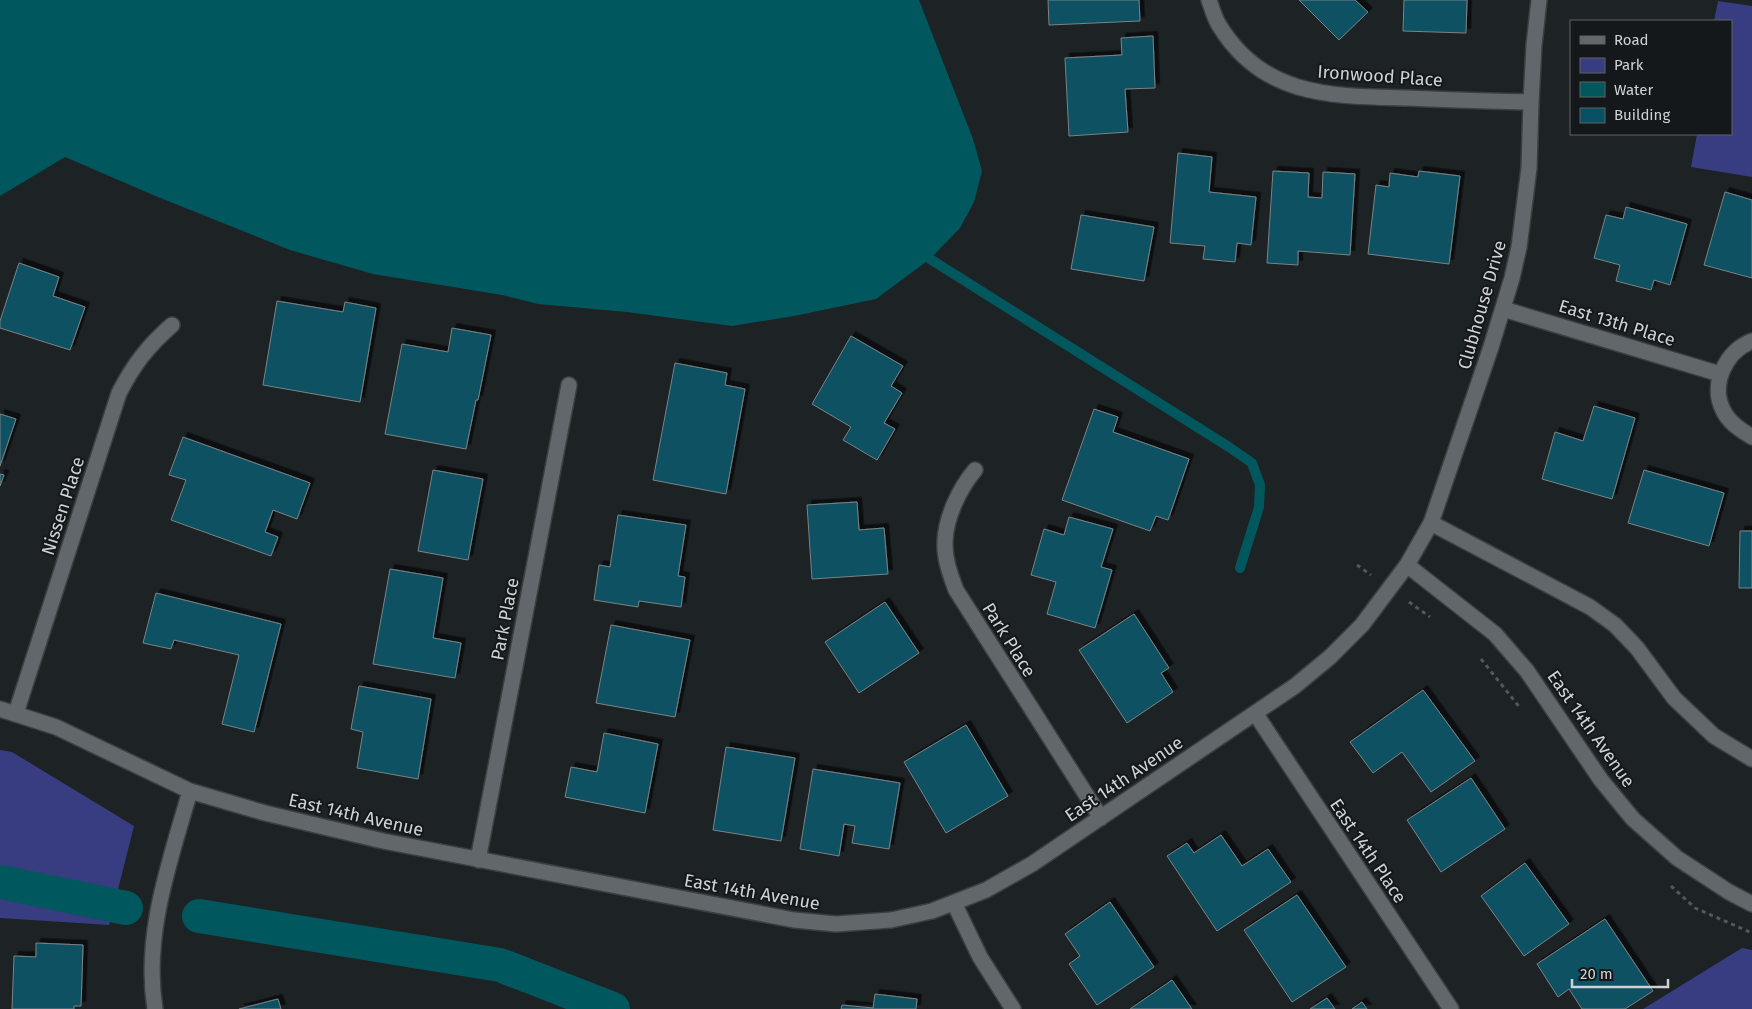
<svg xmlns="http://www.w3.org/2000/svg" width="1752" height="1009" font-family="'Fira Sans',sans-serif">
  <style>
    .green { fill: #383c81 }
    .water { fill: #00585e }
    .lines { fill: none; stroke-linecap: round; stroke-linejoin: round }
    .stream { stroke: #00585e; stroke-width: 10 }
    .canal { stroke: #00585e; stroke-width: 34 }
    .building { fill: #085164; stroke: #7c8385; filter: url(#shadow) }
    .street-casing { stroke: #3b3f41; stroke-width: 18 }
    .path { stroke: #54585b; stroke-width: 3; stroke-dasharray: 4 4; stroke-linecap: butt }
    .street { stroke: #61676a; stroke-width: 15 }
    .labels { text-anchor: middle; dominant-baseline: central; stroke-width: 4; stroke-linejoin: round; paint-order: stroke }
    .street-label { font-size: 18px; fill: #cfd2d4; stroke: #14181b }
  </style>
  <defs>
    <filter id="shadow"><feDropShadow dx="4.5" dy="-4.5" stdDeviation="0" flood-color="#0009"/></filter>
  </defs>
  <rect width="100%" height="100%" fill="#1d2225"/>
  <path class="green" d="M 1718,1 L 1752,6 L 1752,177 L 1691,167 L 1697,134 L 1731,134 L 1731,21 L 1714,21 Z
    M 0,750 L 12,752 L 134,826 L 109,925 L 0,918 Z
    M 1742,948 L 1752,950 L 1752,1009 L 1643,1009 Z"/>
  <path class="water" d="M 0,0 L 919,0 L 973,139 L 982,171 L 974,202 L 960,228 L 930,259 L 876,299 L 794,316 L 732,326 L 627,312 L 538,304 L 502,295 L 373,274 L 290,250 L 153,195 L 65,157 L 0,196 Z"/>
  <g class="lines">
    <path class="stream" d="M 930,259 L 1229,447 L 1252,463 L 1260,485 L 1259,507 L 1240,568"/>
    <path class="canal" d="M 0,882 L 126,908
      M 199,916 L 500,965 L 613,1009"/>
  </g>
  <path class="building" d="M 1048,0 L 1139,0 L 1140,21 L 1049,25 Z
    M 1299,0 L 1355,0 L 1368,12 L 1339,40 Z
    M 1404,0 L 1467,0 L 1466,33 L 1403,31 Z
    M 1153,36 L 1155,88 L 1125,89 L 1128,132 L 1069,136 L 1065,58 L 1122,55 L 1121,38 Z
    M 1178,153 L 1212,157 L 1209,192 L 1256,197 L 1251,245 L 1237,243 L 1235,262 L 1203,259 L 1205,246 L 1170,243 Z
    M 1273,171 L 1309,173 L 1308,197 L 1322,198 L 1323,172 L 1355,174 L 1350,255 L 1298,251 L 1298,265 L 1267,263 Z
    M 1419,171 L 1460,176 L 1449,264 L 1368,254 L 1376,185 L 1389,187 L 1390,173 L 1418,177 Z
    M 1725,192 L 1752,200 L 1752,278 L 1704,265 Z
    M 1626,207 L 1687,224 L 1670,285 L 1654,280 L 1651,290 L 1616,281 L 1620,265 L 1594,258 L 1606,215 L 1623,219 Z
    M 1081,215 L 1154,227 L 1144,281 L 1071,269 Z
    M 19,263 L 59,277 L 53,296 L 85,307 L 70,350 L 0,328 L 0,321 Z
    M 277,301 L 343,312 L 345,302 L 376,308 L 360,402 L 263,385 Z
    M 452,328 L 491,335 L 478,400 L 476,400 L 466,449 L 385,434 L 402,344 L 448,352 Z
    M 851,336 L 903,366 L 891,386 L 902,393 L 884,423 L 895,429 L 877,460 L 843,440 L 851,427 L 812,404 Z
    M 675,363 L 727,373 L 725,385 L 745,389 L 726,494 L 653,480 Z
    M 1594,406 L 1635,418 L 1612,499 L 1542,479 L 1555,432 L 1583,441 Z
    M 1094,409 L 1118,417 L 1113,432 L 1189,459 L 1168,520 L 1156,516 L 1150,531 L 1062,500 Z
    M 0,414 L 16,419 L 0,466 Z
    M 183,437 L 310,483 L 297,519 L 273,510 L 265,532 L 278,537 L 271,556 L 171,520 L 186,480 L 169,475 Z
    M 433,470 L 483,479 L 468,560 L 418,551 Z
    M 1644,470 L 1724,493 L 1709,546 L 1628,523 Z
    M 0,474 L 4,475 L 0,486 Z
    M 857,502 L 859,530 L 884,528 L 888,574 L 812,579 L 807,505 Z
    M 618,515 L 686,525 L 678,576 L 685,577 L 681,607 L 639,601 L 638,607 L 594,600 L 599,565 L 610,567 Z
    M 1069,517 L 1113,529 L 1101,567 L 1112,570 L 1095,628 L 1047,614 L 1056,582 L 1031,575 L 1044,529 L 1064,535 Z
    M 1740,531 L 1752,531 L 1752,588 L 1739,588 Z
    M 390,569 L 443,578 L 433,638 L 461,643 L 455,678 L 373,664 Z
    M 156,593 L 281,624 L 254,732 L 222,724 L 239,655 L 174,640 L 171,649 L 143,643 Z
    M 885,602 L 919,653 L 859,693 L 825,642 Z
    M 1134,614 L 1169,668 L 1161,673 L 1173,692 L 1127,723 L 1079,650 Z
    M 611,625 L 690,640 L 675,717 L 596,703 Z
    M 359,686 L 431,699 L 418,779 L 357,768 L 363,732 L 351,729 Z
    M 1423,690 L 1475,761 L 1431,792 L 1402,752 L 1373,773 L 1350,742 Z
    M 966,725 L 1008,796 L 946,833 L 904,762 Z
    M 604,733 L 658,744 L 645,813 L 565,797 L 571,767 L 597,772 Z
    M 726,747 L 795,758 L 781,841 L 713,830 Z
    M 813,769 L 900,783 L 889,849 L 852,843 L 855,826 L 844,824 L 839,856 L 800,849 Z
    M 1471,778 L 1505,829 L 1441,872 L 1407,820 Z
    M 1221,835 L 1242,866 L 1268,849 L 1291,882 L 1217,931 L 1167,856 L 1187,843 L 1194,853 Z
    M 1525,863 L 1569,924 L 1524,956 L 1481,896 Z
    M 1297,895 L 1346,967 L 1292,1002 L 1244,930 Z
    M 1110,902 L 1154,967 L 1097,1005 L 1069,964 L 1080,956 L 1065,934 Z
    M 1605,919 L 1653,991 L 1625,1009 L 1582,1009 L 1569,989 L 1558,997 L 1537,964 Z
    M 36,943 L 83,945 L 81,1006 L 74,1006 L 74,1009 L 12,1009 L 14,956 L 36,957 Z
    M 1172,980 L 1192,1009 L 1130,1009 Z
    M 875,994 L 917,999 L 916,1009 L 841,1009 L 842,1005 L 873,1008 Z
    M 1327,998 L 1335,1009 L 1310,1009 Z
    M 278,999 L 281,1009 L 239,1009 Z
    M 1362,1002 L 1367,1009 L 1352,1009 Z"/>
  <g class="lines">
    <g class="street-casing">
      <path id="street" d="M 1209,0 C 1212,8 1214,17 1219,25 C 1263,98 1333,96 1408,98 C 1449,100 1490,101 1531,102
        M 1503,309 L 1720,374
        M 1752,341 C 1726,351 1710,384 1723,410 C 1729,423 1741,430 1752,437
        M 975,470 C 960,488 946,516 945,541 C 944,558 950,574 956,590 L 1101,818
        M 1431,523 L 1590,607 L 1615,625 L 1637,648 L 1674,698 L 1714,736 L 1752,759
        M 1407,565 L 1495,634 L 1527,671 L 1601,780 L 1633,819 L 1677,858 L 1729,892 L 1752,904
        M 0,709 L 56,727 L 190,791 L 265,813 L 383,841 L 794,920 L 836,924 L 891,920 L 932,911 L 986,890 L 1032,864 L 1295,686 L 1330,657 L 1362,625 L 1407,565 L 1431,523 L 1491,347 L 1512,278 L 1519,247 L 1529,168 L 1531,102 L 1534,45 L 1539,0
        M 16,713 L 119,393 C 134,364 148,346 172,325
        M 1255,713 L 1451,1009
        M 478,860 L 569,385
        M 954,903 L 980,957 L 1013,1009
        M 155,1009 C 143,935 170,861 190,791"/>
    </g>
    <path class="path" d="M 1357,565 L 1371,575
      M 1409,602 L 1430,617
      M 1481,659 L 1521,709
      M 1671,886 L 1695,908 L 1752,933"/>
    <use href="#street" class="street"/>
  </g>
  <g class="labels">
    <g class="street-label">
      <text transform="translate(1380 76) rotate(4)">Ironwood Place</text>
      <text transform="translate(1482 305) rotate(-74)">Clubhouse Drive</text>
      <text transform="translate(1617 323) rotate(17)">East 13th Place</text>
      <text transform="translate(63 506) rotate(-72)">Nissen Place</text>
      <text transform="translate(505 619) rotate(-79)">Park Place</text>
      <text transform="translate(1009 640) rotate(58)">Park Place</text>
      <text transform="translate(1591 729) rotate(55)">East 14th Avenue</text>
      <text transform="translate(1124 779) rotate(-34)">East 14th Avenue</text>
      <text transform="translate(356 815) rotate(13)">East 14th Avenue</text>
      <text transform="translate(1368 851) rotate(56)">East 14th Place</text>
      <text transform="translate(752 892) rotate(10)">East 14th Avenue</text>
    </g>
  </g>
  <rect x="1570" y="20" width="162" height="115" fill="#14181b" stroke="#5f6265"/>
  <rect x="1580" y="36" width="25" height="8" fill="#61676a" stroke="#5f6265"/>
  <text x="1614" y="45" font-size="15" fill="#cfd2d4">Road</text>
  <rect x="1580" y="58" width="25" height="15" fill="#383c81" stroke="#5f6265"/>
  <text x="1614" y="70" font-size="15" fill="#cfd2d4">Park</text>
  <rect x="1580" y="82" width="25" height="15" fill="#00585e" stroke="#5f6265"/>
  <text x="1614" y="95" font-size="15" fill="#cfd2d4">Water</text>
  <rect x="1580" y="108" width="25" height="15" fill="#085164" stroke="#5f6265"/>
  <text x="1614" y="120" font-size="15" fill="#cfd2d4">Building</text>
  <path d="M1572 979v8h96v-8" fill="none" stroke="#cfd2d4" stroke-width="2.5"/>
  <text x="1580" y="979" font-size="15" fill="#cfd2d4" stroke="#14181b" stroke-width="4" paint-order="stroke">20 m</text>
</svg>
